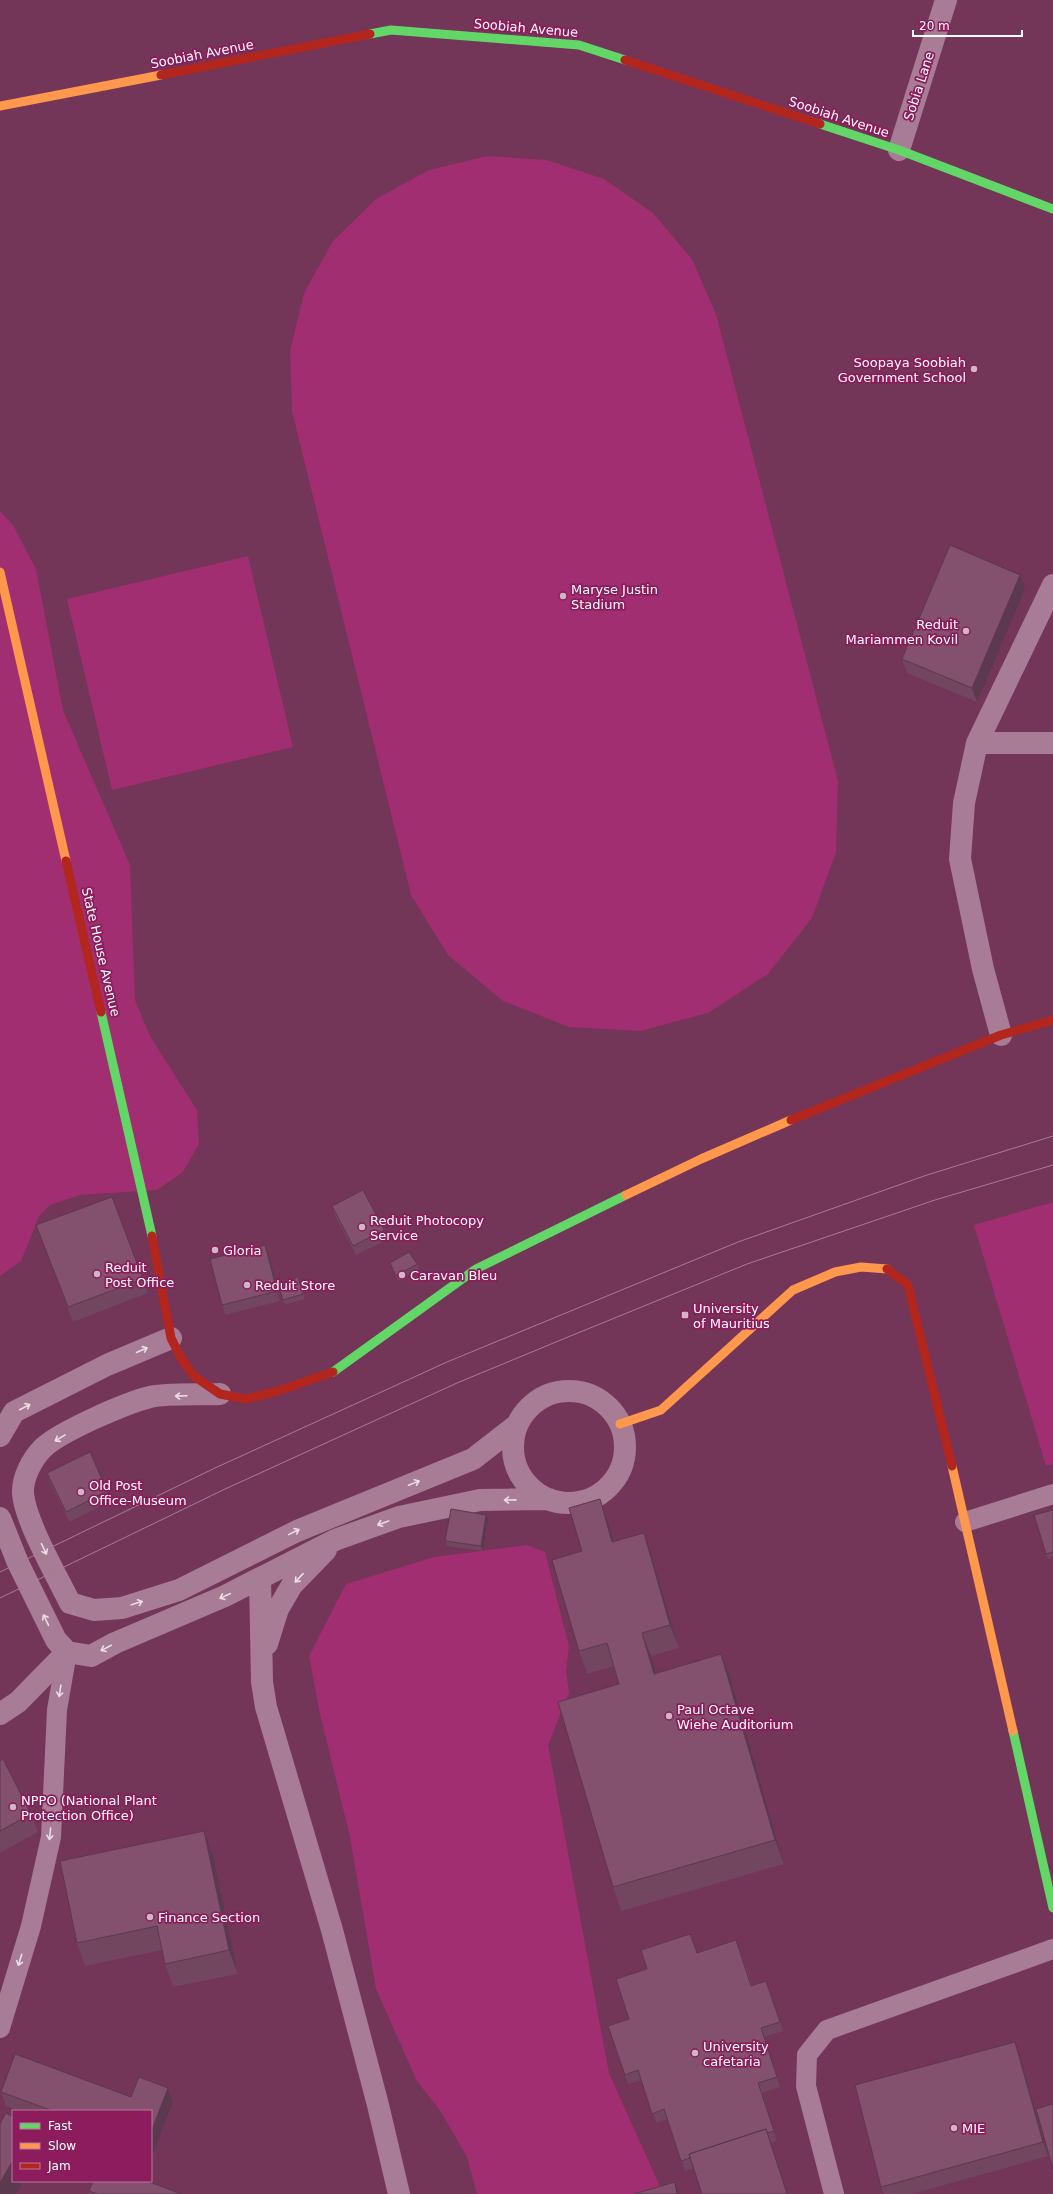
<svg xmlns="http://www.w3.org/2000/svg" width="1053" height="2194" font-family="'DejaVu Sans',sans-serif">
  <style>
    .green { fill: #a12e70 }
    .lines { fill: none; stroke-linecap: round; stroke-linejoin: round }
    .lane { stroke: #a77c94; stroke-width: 20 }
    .street { stroke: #a77c94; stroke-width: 22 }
    .fast { stroke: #63d668; stroke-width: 9 }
    .slow { stroke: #ff974d; stroke-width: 9 }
    .jam { stroke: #b3261e; stroke-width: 9 }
    .tram { stroke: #a67d94; stroke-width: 1 }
    .wall { fill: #71465e }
    .shaded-wall { fill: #5c394c }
    .building { fill: #83516d; stroke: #5c394c }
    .oneway { stroke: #e9dee4 }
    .poi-dot { fill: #ceb8c5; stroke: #8c1c5b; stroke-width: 1.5 }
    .labels { text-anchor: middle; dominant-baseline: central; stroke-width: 3.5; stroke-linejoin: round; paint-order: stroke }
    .street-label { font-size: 13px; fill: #fff; stroke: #8c1c5b }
    .poi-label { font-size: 13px; fill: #fff; stroke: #8c1c5b; text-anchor: start }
  </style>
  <rect width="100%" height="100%" fill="#733558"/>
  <path class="green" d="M 487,156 L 547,160 L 604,179 L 653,213 L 692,259 L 716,314 L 838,781 L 836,852 L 812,918 L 768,974 L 708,1013 L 640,1031 L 569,1027 L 503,1001 L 448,955 L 411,895 L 292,411 L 290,351 L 304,293 L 333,241 L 376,199 L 429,170 Z
    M 0,511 L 13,525 L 36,569 L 63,710 L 130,865 L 135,1000 L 150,1036 L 197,1110 L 199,1144 L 183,1172 L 157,1190 L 80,1195 L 50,1205 L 39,1216 L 21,1261 L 0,1276 Z
    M 248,556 L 293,747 L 112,790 L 67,599 Z
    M 1053,1202 L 1053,1464 L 1046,1466 L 974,1225 Z
    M 527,1545 L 545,1552 L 569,1646 L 566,1671 L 569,1693 L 548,1745 L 609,2073 L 662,2191 L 654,2194 L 477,2194 L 467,2157 L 441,2112 L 417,2081 L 376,1989 L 350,1837 L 320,1714 L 309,1656 L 346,1584 L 434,1557 Z"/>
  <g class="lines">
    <path class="lane" d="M 965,1522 L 1053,1494
      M 0,2028 L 31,1926 L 51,1837 L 57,1710 L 67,1652
      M 834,2194 L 806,2086 L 807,2055 L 827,2030 L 1053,1949"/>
    <path class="street" d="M 899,150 L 946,0
      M 977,743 L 1053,743
      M 1001,1035 L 983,969 L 960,859 L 964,803 L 977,743 L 1053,585
      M513 1447a56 56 0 1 1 112 0a56 56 0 1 1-112 0Z
      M 220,1394 C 202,1395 166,1393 150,1397 C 126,1403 61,1431 43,1448 C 32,1459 22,1478 23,1494 C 26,1523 57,1576 70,1603 L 94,1610 L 122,1608 L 179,1590 L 297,1531 L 473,1459 L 518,1424
      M 0,1436 L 14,1412 L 107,1365 L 171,1338
      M 0,1518 L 18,1563 L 56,1640 L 67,1652 L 91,1656 L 115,1643 L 225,1596 L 335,1540 L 399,1517 L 480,1500 L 549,1499
      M 260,1578 L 262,1682 L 266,1707 L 332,1930 L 378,2105 L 399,2194
      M 267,1644 L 278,1609 L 292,1585 L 326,1550
      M 0,1714 L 18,1702 L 67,1652"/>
    <path class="fast" d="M 370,34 L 391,30 L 579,45 L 625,60
      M 820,124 L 899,150 L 1053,209
      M 101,1012 L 152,1236
      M 333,1372 L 476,1269 L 626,1195
      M 1013,1731 L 1053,1908"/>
    <path class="slow" d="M 0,106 L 161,75
      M 0,572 L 66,861
      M 626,1195 L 701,1159 L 791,1120
      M 620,1424 L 661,1410 L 793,1290 L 835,1272 L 861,1267 L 887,1269
      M 952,1466 L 1013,1731"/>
    <path class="jam" d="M 625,60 L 820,124
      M 161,75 L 370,34
      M 66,861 L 101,1012
      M 791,1120 L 1001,1035 L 1053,1020
      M 152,1236 L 171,1338 L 181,1358 L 194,1376 L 220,1394 L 246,1399 L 278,1391 L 333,1372
      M 887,1269 L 908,1285 L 952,1466"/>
    <path class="tram" d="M 0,1572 L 215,1468 L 447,1362 L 738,1242 L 927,1175 L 1053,1136
      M 0,1598 L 223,1490 L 457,1383 L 568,1337 L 747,1264 L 935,1200 L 1053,1165"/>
  </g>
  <path class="wall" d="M 1020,575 L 1025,589 L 977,702 L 907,673 L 902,659 Z
    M 112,1197 L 148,1293 L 73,1322 L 36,1225 Z
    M 332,1206 L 384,1230 L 387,1240 L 356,1255 L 335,1216 Z
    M 269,1255 L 280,1301 L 225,1315 L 222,1305 Z
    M 390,1263 L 417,1264 L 419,1269 L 398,1281 Z
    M 300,1282 L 305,1299 L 284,1305 L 283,1300 Z
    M 47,1473 L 107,1491 L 110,1501 L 70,1522 L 50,1483 Z
    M 1053,1510 L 1053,1557 L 1048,1559 L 1046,1554 Z
    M 488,1520 L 483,1551 L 447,1546 L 445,1541 Z
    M 608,1522 L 614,1542 L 652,1557 L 679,1648 L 651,1656 L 656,1673 L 730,1677 L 784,1864 L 621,1911 L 613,1887 L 619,1684 L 614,1666 L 587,1674 L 579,1651 L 582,1551 Z
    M 0,1761 L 31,1814 L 38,1832 L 0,1853 Z
    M 213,1855 L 238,1974 L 173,1987 L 165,1964 L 162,1950 L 85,1966 L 77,1943 Z
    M 740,1950 L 752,1985 L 770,1991 L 783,2031 L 764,2037 L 780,2087 L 762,2093 L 777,2141 L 771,2143 L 787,2194 L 702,2194 L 694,2168 L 685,2171 L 668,2119 L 656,2123 L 642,2080 L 628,2084 L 625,2075 L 629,2019 L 697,1953 Z
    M 1020,2056 L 1048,2156 L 912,2194 L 884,2194 L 881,2187 Z
    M 168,2088 L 173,2102 L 151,2159 L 151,2111 L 19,2111 L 6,2106 L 1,2092 L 131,2097 Z
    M 89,2191 L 181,2194 L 90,2194 Z"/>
  <path class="shaded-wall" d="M 1020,575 L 1025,589 L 977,702 L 972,688 Z
    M 265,1245 L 269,1255 L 280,1301 L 277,1291 Z
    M 600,1499 L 608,1522 L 621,1566 L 612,1542 Z
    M 486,1515 L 488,1520 L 483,1551 L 481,1546 Z
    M 644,1533 L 652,1557 L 679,1648 L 670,1625 Z
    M 642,1633 L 651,1656 L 663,1697 L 654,1674 Z
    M 721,1654 L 730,1677 L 784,1864 L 775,1840 Z
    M 204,1831 L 213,1855 L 238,1974 L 229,1950 Z
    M 1015,2042 L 1020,2056 L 1048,2156 L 1043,2142 Z
    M 168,2088 L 173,2102 L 151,2159 L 151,2132 Z
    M 766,2129 L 771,2143 L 787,2194 Z
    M 13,2160 L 13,2181 L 23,2181 L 16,2194 L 0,2194 L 0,2183 Z
    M 675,2182 L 679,2194 L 677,2194 Z"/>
  <path class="building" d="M 950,545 L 1020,575 L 972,688 L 902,659 Z
    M 363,1190 L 384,1230 L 353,1246 L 332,1206 Z
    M 112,1197 L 143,1279 L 68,1307 L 36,1225 Z
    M 265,1245 L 277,1291 L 222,1305 L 210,1259 Z
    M 409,1252 L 417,1264 L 396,1276 L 390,1263 Z
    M 298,1277 L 303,1294 L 283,1300 L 278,1285 Z
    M 90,1452 L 107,1491 L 66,1512 L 47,1473 Z
    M 600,1499 L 612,1542 L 644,1533 L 670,1625 L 642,1633 L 654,1674 L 721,1654 L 775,1840 L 613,1887 L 558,1702 L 619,1684 L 607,1643 L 579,1651 L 552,1560 L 582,1551 L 569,1508 Z
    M 451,1509 L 486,1515 L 481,1546 L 445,1541 Z
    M 1053,1510 L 1053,1552 L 1046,1554 L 1034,1515 Z
    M 3,1759 L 31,1814 L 0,1831 L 0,1761 Z
    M 204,1831 L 229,1950 L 165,1964 L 157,1926 L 77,1943 L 60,1861 Z
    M 690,1934 L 697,1953 L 736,1940 L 751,1986 L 766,1981 L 780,2022 L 761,2028 L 777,2077 L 758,2083 L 774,2131 L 767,2133 L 766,2129 L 689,2154 L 690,2158 L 681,2161 L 664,2109 L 652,2114 L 638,2070 L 625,2075 L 608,2026 L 629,2019 L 616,1979 L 647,1969 L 641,1950 Z
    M 1015,2042 L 1043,2142 L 881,2187 L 855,2085 Z
    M 15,2054 L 131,2097 L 139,2077 L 168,2088 L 151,2132 L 151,2111 L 53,2111 L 1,2092 Z
    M 1053,2104 L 1053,2169 L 1036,2109 Z
    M 6,2113 L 13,2117 L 13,2160 L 0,2183 L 0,2124 Z
    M 766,2129 L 787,2194 L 702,2194 L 689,2154 Z
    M 93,2181 L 147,2181 L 181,2194 L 97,2194 L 89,2191 Z
    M 675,2182 L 677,2194 L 634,2194 Z"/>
  <defs><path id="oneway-shaft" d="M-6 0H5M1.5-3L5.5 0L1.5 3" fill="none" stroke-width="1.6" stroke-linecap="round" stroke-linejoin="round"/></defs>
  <g class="oneway">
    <use href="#oneway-shaft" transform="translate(142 1350) rotate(-24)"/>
    <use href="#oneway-shaft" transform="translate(181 1396) rotate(178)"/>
    <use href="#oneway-shaft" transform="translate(25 1407) rotate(-28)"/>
    <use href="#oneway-shaft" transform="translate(60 1438) rotate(149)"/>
    <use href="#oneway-shaft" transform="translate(414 1483) rotate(-22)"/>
    <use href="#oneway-shaft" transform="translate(510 1500) rotate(179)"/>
    <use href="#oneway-shaft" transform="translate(383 1523) rotate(160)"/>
    <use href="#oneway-shaft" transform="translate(294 1532) rotate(-26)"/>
    <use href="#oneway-shaft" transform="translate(44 1549) rotate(65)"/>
    <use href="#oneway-shaft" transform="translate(299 1578) rotate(133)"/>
    <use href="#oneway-shaft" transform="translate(225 1596) rotate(155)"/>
    <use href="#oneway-shaft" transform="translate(137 1603) rotate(-17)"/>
    <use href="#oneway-shaft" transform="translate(46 1620) rotate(-116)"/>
    <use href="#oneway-shaft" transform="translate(106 1648) rotate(152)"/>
    <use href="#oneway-shaft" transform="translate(60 1691) rotate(99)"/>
    <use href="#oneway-shaft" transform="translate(50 1834) rotate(96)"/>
    <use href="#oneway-shaft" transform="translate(20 1960) rotate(107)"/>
  </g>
  <g class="poi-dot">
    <circle cx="974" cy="369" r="4"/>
    <circle cx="563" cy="596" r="4"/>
    <circle cx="966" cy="631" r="4"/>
    <circle cx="362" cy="1227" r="4"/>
    <circle cx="215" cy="1250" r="4"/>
    <circle cx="97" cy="1274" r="4"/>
    <circle cx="402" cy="1275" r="4"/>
    <circle cx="247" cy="1285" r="4"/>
    <rect x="681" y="1311" width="8" height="8" rx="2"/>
    <circle cx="81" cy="1492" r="4"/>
    <circle cx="669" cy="1716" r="4"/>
    <circle cx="13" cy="1807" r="4"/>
    <circle cx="150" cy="1917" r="4"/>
    <circle cx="695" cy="2053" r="4"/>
    <circle cx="954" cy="2128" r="4"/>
  </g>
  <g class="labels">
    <g class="street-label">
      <text transform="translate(526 28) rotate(5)">Soobiah Avenue</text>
      <text transform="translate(202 54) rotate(-11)">Soobiah Avenue</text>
      <text transform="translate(919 86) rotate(-72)">Sobia Lane</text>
      <text transform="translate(839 117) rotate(18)">Soobiah Avenue</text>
      <text transform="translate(101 952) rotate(77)">State House Avenue</text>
    </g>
    <g class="poi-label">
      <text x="966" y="362" text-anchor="end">Soopaya Soobiah<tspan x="966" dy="15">Government School</tspan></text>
      <text x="571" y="589">Maryse Justin<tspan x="571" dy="15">Stadium</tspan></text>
      <text x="958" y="624" text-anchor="end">Reduit<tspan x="958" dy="15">Mariammen Kovil</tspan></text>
      <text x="370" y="1220">Reduit Photocopy<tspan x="370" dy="15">Service</tspan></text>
      <text x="223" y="1250">Gloria</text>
      <text x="105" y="1267">Reduit<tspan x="105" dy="15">Post Office</tspan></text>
      <text x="410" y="1275">Caravan Bleu</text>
      <text x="255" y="1285">Reduit Store</text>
      <text x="693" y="1308">University<tspan x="693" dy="15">of Mauritius</tspan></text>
      <text x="89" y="1485">Old Post<tspan x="89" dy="15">Office-Museum</tspan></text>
      <text x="677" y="1709">Paul Octave<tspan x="677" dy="15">Wiehe Auditorium</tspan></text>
      <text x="21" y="1800">NPPO (National Plant<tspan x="21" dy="15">Protection Office)</tspan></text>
      <text x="158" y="1917">Finance Section</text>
      <text x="703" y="2046">University<tspan x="703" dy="15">cafetaria</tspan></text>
      <text x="962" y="2128">MIE</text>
    </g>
  </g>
  <rect x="12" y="2110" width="140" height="72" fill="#8c1c5b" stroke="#ba779d"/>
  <rect x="20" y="2123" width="20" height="6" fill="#63d668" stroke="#ba779d"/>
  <text x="48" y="2130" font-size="12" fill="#ffffff">Fast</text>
  <rect x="20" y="2143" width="20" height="6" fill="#ff974d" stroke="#ba779d"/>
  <text x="48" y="2150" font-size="12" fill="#ffffff">Slow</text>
  <rect x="20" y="2163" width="20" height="6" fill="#b3261e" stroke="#ba779d"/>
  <text x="48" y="2170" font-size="12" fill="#ffffff">Jam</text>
  <path d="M913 30v6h109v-6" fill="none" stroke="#ffffff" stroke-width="2"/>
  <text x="919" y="30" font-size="12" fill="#ffffff" stroke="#8c1c5b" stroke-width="3" paint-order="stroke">20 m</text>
</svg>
